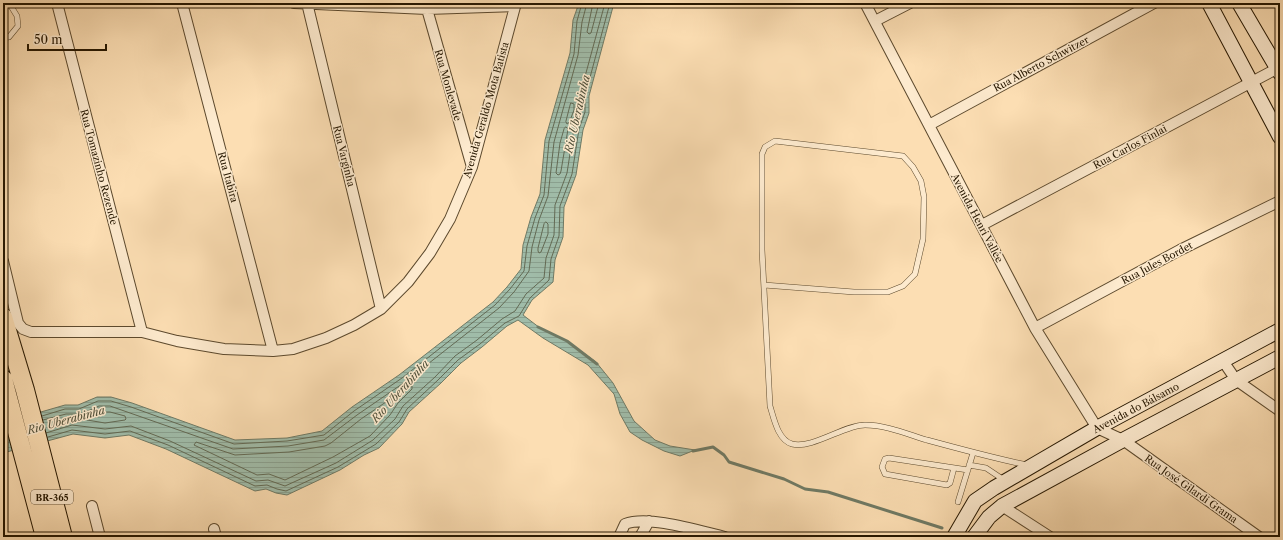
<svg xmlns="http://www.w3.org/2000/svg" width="1283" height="540" font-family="'Libre Caslon Text',serif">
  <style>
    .water { fill: url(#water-rules); stroke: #6f7a65 }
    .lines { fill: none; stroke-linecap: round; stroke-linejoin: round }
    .shore { stroke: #636a54; stroke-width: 1 }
    .stream { stroke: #6f7a65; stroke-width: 3 }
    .lane-casing { stroke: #5c492d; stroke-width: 6 }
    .street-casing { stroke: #5c492d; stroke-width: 12 }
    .secondary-casing { stroke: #261700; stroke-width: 16 }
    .highway-casing { stroke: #261700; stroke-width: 20 }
    .lane { stroke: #fdeace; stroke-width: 5 }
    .street { stroke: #fdeace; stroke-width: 10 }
    .secondary { stroke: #fdeace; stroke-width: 14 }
    .highway { stroke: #fcdeb3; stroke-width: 18 }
    .labels { text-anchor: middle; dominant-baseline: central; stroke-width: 3; stroke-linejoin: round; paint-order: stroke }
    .shield { fill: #fdeace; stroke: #66563e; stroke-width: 1 }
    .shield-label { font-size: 9px; font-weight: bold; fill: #261700 }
    .street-label { font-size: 10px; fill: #261700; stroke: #fdeace }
    .water-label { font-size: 11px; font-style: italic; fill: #51513b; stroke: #fdeace }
  </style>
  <defs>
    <pattern id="water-rules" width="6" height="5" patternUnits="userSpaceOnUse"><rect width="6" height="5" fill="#a0bca9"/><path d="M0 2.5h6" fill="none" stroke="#8aa190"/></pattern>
  </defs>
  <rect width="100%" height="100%" fill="#fcdeb3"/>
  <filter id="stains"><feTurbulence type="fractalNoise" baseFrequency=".005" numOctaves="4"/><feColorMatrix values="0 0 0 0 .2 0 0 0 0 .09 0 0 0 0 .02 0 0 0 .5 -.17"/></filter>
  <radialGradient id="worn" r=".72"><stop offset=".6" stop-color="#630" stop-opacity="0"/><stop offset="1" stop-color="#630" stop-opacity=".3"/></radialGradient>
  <path class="water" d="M 579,3 L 614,3 L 589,96 L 589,113 L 583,130 L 576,175 L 564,207 L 563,237 L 555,260 L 553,282 L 532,300 L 523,315 L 540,328 L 567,341 L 596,362 L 613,383 L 634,421 L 655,440 L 670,446 L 695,450 L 680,456 L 664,451 L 642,440 L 630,432 L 620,414 L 614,394 L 588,365 L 543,338 L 518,320 L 507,326 L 482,347 L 461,363 L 441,383 L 409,412 L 402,424 L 379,448 L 364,455 L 340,470 L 287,495 L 276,493 L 266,489 L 255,491 L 166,449 L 129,435 L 105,438 L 73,434 L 3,453 L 3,423 L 65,405 L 78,405 L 97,397 L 111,397 L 132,403 L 235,440 L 287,438 L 322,431 L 352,407 L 399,375 L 493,302 L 507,287 L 521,269 L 523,245 L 531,217 L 540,194 L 545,140 L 570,53 L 573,20 Z"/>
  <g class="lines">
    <path class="shore" d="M 593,3 L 587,32 L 589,34 L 591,33 L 599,3
      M 571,103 L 574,104 L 574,110 L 569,123 L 567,124 L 566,122 Z
      M 566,127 L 568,129 L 561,171 L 560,174 L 558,175 L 556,173 L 560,143 L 564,129 Z
      M 546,222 L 548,224 L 548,234 L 541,252 L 539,253 L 538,251 L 538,248 L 544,224 Z
      M 410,386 L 412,386 L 412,389 L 398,403 L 390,415 L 370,436 L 333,457 L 285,480 L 269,474 L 257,475 L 194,445 L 196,442 L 235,455 L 289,452 L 325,446 L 331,443 L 361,419 Z
      M 101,412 L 110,412 L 125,416 L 126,419 L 125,420 L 105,423 L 87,420 L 88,418 Z
      M 42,416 L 65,409 L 79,409 L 98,401 L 111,401 L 131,407 L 234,444 L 287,441 L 324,435 L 354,411 L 402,378 L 495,305 L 510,289 L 524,271 L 527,246 L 535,218 L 544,195 L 549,141 L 574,54 L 577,21 L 582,3
      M 43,420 L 66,414 L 81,414 L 99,406 L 110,406 L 233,449 L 288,446 L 324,440 L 357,415 L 405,382 L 499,308 L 514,292 L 529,271 L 532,247 L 539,220 L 548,196 L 554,142 L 578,55 L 582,22 L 587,3
      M 46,433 L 72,425 L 105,429 L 131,426 L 170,441 L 256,481 L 268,480 L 285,486 L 336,463 L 373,440 L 395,419 L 403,406 L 435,377 L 455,356 L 477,340 L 502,319 L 515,311 L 526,294 L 544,278 L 546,258 L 554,235 L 555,205 L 567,173 L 574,128 L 580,111 L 580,95 L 605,3
      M 48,437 L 72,430 L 105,434 L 130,431 L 168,445 L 255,486 L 267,485 L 277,489 L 286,491 L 338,467 L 376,444 L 399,422 L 407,409 L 438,380 L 458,360 L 480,344 L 505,323 L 519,316 L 530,298 L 549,280 L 551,259 L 559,236 L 560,206 L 572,174 L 579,129 L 585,112 L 585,96 L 610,3"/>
    <path class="stream" d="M 538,327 L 567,341 L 597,364
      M 693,451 L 713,447 L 724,455 L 729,462 L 784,479 L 805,489 L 828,492 L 942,528"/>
    <g class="lane-casing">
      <path id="lane" d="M 3,38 L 9,37 L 18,26 L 17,16 L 9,3
        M 764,285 L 854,292 L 888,292 L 903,286 L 915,274 L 923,239 L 924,197 L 921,181 L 913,167 L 903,156 L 775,141 L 765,147 L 762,154 L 762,250 L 770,406 C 774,419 778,440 792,444 C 813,449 844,425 865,425 C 886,425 907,434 927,440 C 960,449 993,458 1027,465
        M 969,465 L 986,468 L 1004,480
        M 954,468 L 950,483 L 947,485 L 885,474 L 882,467 L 885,459 L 889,458 L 968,470
        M 958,502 L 973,453"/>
    </g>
    <g class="street-casing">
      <path id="street" d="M 57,3 L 142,332
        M 182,3 L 273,351
        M 294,3 L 427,9 L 515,6
        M 307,3 L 381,309
        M 865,3 L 1035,328 L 1097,428 L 1123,440 L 1259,537
        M 429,4 L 427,9 L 472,167
        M 875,21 L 910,3
        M 929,125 L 1154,3
        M 982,225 L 1280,67
        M 3,261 L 18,323 L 23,329 L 31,332 L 142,332 L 177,341 L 224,349 L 273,351 L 293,349 L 326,338 L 354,325 L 381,309 L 408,282 L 430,253 L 450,219 L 472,167 L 516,3
        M 1035,328 L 1180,250 L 1280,201
        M 1223,361 L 1236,380 L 1280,411
        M 92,506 L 100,537
        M 1002,506 L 1050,537
        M 214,529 L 216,537
        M 619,537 L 625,524 C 649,515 699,531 725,537
        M 640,537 L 649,521"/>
    </g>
    <g class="secondary-casing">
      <path id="secondary" d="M 1209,3 L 1280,137
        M 1239,3 L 1280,73
        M 954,537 L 975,501 L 994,488 L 1097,428 L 1280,330
        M 974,537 L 989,517 L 1002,506 L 1123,440 L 1280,357"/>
    </g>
    <g class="highway-casing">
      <path id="highway" d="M 3,317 L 25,390 L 63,537
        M 3,379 L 45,537"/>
    </g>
    <use href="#lane" class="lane"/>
    <use href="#street" class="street"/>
    <use href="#secondary" class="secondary"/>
    <use href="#highway" class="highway"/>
  </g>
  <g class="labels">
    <rect class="shield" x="31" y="490" width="42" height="14" rx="3"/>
    <g class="shield-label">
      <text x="52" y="497">BR-365</text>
    </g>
    <g class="street-label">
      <text transform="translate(1041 64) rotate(-28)">Rua Alberto Schwitzer</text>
      <text transform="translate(448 85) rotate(74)">Rua Monlevade</text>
      <text transform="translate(486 110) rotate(-74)">Avenida Geraldo Mota Batista</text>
      <text transform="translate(1130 147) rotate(-28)">Rua Carlos Finlai</text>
      <text transform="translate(344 156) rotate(76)">Rua Varginha</text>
      <text transform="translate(99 167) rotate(75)">Rua Tomazinho Rezende</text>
      <text transform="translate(228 177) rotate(75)">Rua Itabira</text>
      <text transform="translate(977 218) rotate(62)">Avenida Henri Vallée</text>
      <text transform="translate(1157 263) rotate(-28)">Rua Jules Bordet</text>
      <text transform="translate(1136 408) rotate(-28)">Avenida do Bálsamo</text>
      <text transform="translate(1191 489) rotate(35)">Rua José Gilardi Grama</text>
    </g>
    <g class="water-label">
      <text transform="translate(577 114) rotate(-77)">Rio Uberabinha</text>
      <text transform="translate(400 391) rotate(-48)">Rio Uberabinha</text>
      <text transform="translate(66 420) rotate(-15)">Rio Uberabinha</text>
    </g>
  </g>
  <rect width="1283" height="540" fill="none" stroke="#fcdeb3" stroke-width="16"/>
  <rect x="4" y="4" width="1275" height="532" fill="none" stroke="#261700" stroke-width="2"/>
  <rect x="8" y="8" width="1267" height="524" fill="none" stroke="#261700"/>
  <path d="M28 44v6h78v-6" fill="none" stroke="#261700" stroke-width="2"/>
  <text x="34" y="44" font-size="12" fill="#261700" stroke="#fdeace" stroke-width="3" paint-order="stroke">50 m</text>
  <rect width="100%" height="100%" filter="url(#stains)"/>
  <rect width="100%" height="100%" fill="url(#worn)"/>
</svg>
